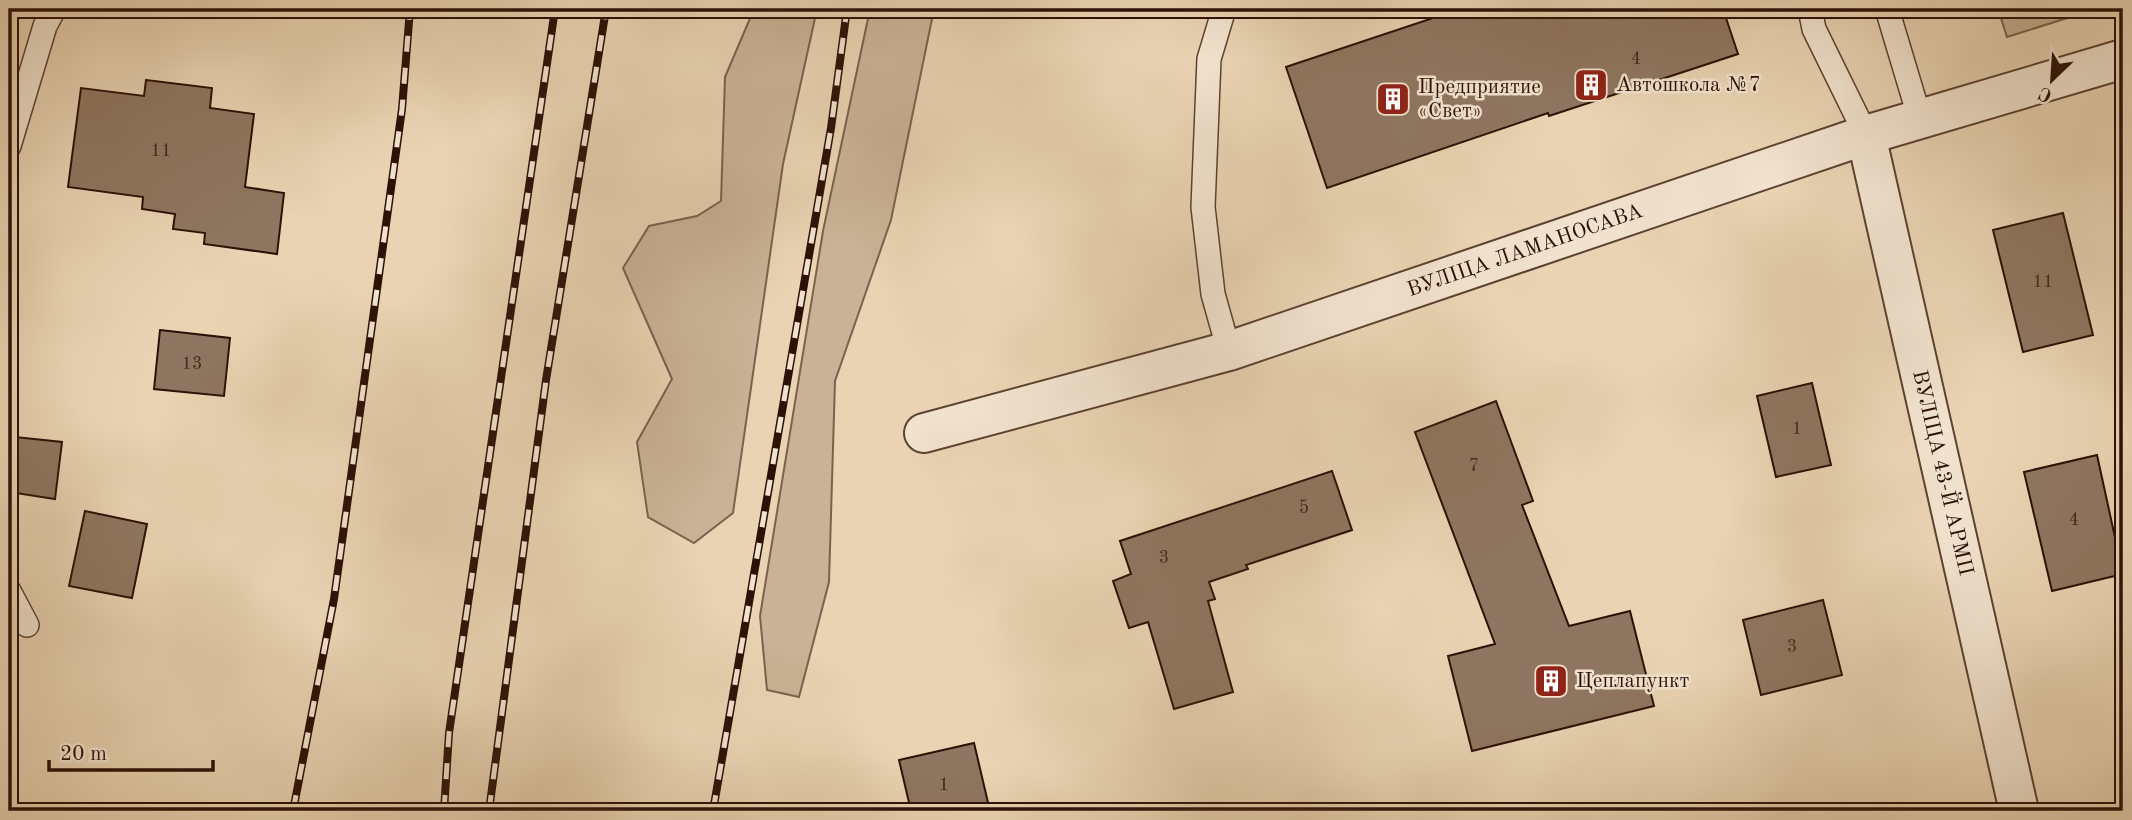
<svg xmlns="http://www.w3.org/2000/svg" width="2132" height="820" font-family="'Old Standard TT',serif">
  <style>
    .green { fill: #c9b295; stroke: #7b624e; stroke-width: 2 }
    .building { fill: #8f7660; stroke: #2d1107; stroke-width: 2 }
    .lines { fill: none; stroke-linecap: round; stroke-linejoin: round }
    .lane-casing { stroke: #5c4232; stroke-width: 26 }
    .street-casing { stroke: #5c4232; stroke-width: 42 }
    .lane { stroke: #f1e2cd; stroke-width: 23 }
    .street { stroke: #f1e2cd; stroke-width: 38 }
    .rail-casing { stroke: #2d1107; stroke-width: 8 }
    .rail { stroke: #f1e2cd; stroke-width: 5; stroke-dasharray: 16; stroke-linecap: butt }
    .labels { text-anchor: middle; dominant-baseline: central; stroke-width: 5; stroke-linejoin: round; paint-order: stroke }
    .number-label { font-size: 18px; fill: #462a1d }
    .poi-label { font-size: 21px; fill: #2d1107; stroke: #f1e2cd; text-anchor: start }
    .street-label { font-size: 21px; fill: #2d1107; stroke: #f1e2cd }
  </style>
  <rect width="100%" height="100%" fill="#e9d3b2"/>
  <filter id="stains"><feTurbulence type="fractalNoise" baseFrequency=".00286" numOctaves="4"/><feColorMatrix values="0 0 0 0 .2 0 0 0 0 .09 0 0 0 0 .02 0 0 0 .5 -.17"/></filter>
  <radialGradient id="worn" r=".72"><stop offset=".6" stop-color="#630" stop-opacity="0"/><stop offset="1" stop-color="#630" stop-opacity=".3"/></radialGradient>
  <path class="green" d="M 754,9 L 817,9 L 783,164 L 733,513 L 694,543 L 648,517 L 637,442 L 672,379 L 623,268 L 649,226 L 697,216 L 721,201 L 725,77 Z
    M 870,9 L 934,9 L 891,220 L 835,381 L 829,582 L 799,697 L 767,690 L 760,616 L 823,231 Z
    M 1998,9 L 2096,9 L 2007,37 Z"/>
  <path class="building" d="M 1460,9 L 1723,9 L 1738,54 L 1549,116 L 1548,113 L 1327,188 L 1286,67 Z
    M 146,80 L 212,88 L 210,108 L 254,114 L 245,187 L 284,193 L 277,254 L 204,244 L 205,233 L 173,229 L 175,214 L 142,209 L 143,197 L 68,187 L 81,88 L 144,96 Z
    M 2063,213 L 2093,335 L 2023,352 L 1993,230 Z
    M 160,330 L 230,338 L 224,396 L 154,389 Z
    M 1812,383 L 1831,465 L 1776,477 L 1757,396 Z
    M 1496,401 L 1533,501 L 1522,505 L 1569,626 L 1630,611 L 1654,706 L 1472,751 L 1448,656 L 1495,644 L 1415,432 Z
    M 15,437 L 62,442 L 55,499 L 9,492 Z
    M 2097,455 L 2123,574 L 2052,591 L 2024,472 Z
    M 1332,471 L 1352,530 L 1246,565 L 1248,569 L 1209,582 L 1215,599 L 1208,601 L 1233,692 L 1174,709 L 1148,622 L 1129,628 L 1113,581 L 1131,574 L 1120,541 Z
    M 85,511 L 147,524 L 132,598 L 69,586 Z
    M 1823,600 L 1842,675 L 1761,695 L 1743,620 Z
    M 974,743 L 990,811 L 911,811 L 899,760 Z"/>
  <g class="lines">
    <g class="lane-casing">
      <path id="lane" d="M 1224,9 L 1209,59 L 1203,207 L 1213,294 L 1229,351
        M 1810,9 L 1814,29 L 1866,135
        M 1887,9 L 1920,119
        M 9,146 L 45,26 L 54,9
        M 9,591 L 27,625"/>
    </g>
    <g class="street-casing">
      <path id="street" d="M 1866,135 L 2019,811
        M 924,433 L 1229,351 L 1866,135 L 2123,59"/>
    </g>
    <use href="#lane" class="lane"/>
    <use href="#street" class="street"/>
    <g class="rail-casing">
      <path id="rail" d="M 293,811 L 334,599 L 402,109 L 410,9
        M 444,811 L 449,733 L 555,9
        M 489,811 L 546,380 L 606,9
        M 713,811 L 831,128 L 847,9"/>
    </g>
    <use href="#rail" class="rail"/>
  </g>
  <defs>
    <g id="building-square" transform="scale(1.75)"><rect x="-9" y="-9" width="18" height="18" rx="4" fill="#8f2418" stroke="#f1e2cd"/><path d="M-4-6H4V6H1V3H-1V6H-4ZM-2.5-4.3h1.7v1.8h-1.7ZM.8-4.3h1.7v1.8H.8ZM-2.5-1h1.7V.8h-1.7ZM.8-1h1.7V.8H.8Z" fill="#fff"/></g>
  </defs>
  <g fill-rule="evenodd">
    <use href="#building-square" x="1591" y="85"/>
    <use href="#building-square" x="1393" y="99"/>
    <use href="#building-square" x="1551" y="681"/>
  </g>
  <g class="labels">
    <g class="number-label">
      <text x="1636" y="59">4</text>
      <text x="161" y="151">11</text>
      <text x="2043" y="282">11</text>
      <text x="192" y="364">13</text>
      <text x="1797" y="429">1</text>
      <text x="1474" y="466">7</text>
      <text x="1304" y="508">5</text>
      <text x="2074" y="520">4</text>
      <text x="1164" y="558">3</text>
      <text x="1792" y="647">3</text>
      <text x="944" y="785">1</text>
    </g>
    <g class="poi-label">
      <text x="1616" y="85">Автошкола №7</text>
      <text x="1418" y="87">Предприятие<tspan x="1418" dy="24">«Свет»</tspan></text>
      <text x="1576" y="681">Цеплапункт</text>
    </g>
    <g class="street-label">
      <text transform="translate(1525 251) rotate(-19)">ВУЛІЦА ЛАМАНОСАВА</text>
      <text transform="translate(1942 473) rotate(77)">ВУЛІЦА 43-Й АРМІІ</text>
    </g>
  </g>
  <rect width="2132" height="820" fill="none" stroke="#e9d3b2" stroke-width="35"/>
  <rect x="10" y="10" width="2111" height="799" fill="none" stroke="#2d1107" stroke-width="3.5"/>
  <rect x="18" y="18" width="2097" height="785" fill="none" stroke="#2d1107" stroke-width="2"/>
  <g transform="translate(2052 80) rotate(205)" stroke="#f1e2cd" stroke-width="5" paint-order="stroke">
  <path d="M0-5L12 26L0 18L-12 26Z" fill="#2d1107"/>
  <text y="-10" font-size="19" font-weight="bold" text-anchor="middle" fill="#2d1107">С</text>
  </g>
  <path d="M49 760v10h164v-10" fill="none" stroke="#2d1107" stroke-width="3.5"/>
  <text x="60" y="760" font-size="21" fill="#2d1107" stroke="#f1e2cd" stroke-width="5" paint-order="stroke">20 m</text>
  <rect width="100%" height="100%" filter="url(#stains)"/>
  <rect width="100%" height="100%" fill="url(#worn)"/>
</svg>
